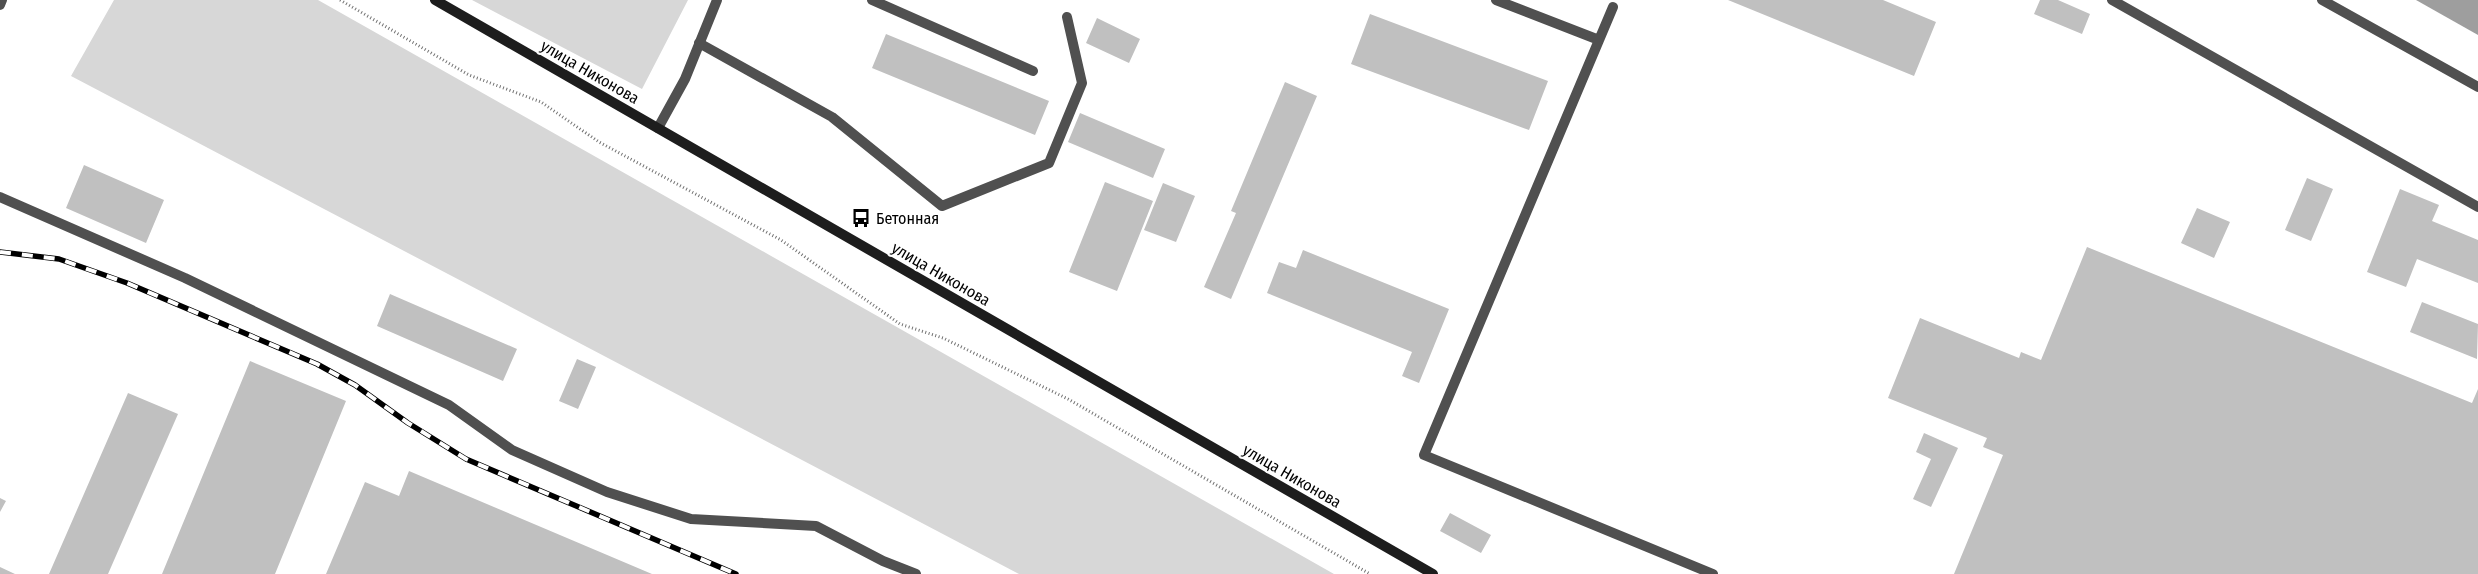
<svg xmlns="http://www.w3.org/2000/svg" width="2478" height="574" font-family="'Fira Sans Condensed',sans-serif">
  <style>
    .green { fill: #d7d7d7 }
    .water { fill: #9e9e9e }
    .building { fill: #c0c0c0 }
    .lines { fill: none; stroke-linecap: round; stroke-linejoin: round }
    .path { stroke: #727272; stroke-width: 3; stroke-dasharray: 1 2.5; stroke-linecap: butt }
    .service { stroke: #505050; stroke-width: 10 }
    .pedestrian { stroke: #505050; stroke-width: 10 }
    .minor { stroke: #505050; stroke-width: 10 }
    .secondary { stroke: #1d1d1d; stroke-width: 10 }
    .rail-casing { stroke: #000; stroke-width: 5.5 }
    .rail { stroke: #fff; stroke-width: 4; stroke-dasharray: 11; stroke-linecap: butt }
    .labels { text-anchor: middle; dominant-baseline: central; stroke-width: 4; stroke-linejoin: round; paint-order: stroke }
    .street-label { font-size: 16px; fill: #000; stroke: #fff }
    .poi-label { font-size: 16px; fill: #000; stroke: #fff; text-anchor: start }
  </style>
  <rect width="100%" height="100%" fill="#fff"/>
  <path class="green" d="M 114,0 L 318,0 L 1334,574 L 1019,574 L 71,76 Z
    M 472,0 L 688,0 L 642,89 Z"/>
  <path class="water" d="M 2416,0 L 2478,0 L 2478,35 Z"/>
  <path class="building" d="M 1728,0 L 1883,0 L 1936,22 L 1914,76 Z
    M 2040,0 L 2058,0 L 2090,14 L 2082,34 L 2034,14 Z
    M 1370,14 L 1548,81 L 1529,130 L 1351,64 Z
    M 1097,18 L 1140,39 L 1129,63 L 1086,43 Z
    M 886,34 L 1049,101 L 1035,135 L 872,68 Z
    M 1285,82 L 1317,96 L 1231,299 L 1204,287 L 1236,213 L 1231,211 Z
    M 1080,113 L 1165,149 L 1153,178 L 1068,142 Z
    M 84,165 L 164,200 L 146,243 L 66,208 Z
    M 2307,178 L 2333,189 L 2311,241 L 2285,230 Z
    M 1105,182 L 1153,201 L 1117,291 L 1069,272 Z
    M 1163,183 L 1195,196 L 1176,242 L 1144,230 Z
    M 2400,189 L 2439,205 L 2432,221 L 2478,240 L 2478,283 L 2417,259 L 2406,287 L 2367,272 Z
    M 2197,208 L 2230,222 L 2214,258 L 2181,243 Z
    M 2087,247 L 2472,403 L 2478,389 L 2478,574 L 1954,574 L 2003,455 L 1983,447 L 1987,438 L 1888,398 L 1920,318 L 2019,358 L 2021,352 L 2041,360 Z
    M 1303,250 L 1449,309 L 1419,383 L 1402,376 L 1412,352 L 1267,293 L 1279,262 L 1296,268 Z
    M 390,294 L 517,349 L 503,381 L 377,326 Z
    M 2422,302 L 2478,324 L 2477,359 L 2410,332 Z
    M 577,359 L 596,367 L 578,409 L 559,401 Z
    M 250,361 L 346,401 L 275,574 L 162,574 Z
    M 128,393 L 178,414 L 108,574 L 49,574 Z
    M 1924,433 L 1958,448 L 1931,507 L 1913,499 L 1931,459 L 1916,452 Z
    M 409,471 L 652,574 L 326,574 L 365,482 L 399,496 Z
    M 0,498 L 6,501 L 0,512 Z
    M 1450,513 L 1491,535 L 1481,553 L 1440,531 Z
    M 0,567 L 15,574 L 0,574 Z"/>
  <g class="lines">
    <path class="path" d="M 340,0 L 469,75 L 541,102 L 599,142 L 781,240 L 900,324 L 943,338 L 1068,399 L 1370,574"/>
    <path class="service" d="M 872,0 L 1033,71
      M 1496,0 L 1599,40
      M 2112,0 L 2478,207
      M 0,5 L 2,0
      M 1613,7 L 1424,455 L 1713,574
      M 699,43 L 832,117 L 942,206 L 1049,163 L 1082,83 L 1067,17
      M 0,197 L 185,278 L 449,405 L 512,450 L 607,492 L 691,519 L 816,526 L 883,561 L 916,574"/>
    <path class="pedestrian" d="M 2322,0 L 2478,87"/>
    <path class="minor" d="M 658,128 L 685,79 L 717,0"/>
    <path class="secondary" d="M 435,0 L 1433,574"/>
    <g class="rail-casing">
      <path id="rail" d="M 0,252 L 59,259 L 127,283 L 317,364 L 355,385 L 408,423 L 466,459 L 736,574"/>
    </g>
    <use href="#rail" class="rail"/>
  </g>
  <defs>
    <g id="bus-bare" transform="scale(1.5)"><path d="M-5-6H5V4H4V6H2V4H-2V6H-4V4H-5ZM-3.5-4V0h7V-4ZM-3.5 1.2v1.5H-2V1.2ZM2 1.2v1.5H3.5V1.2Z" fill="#000" stroke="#fff" stroke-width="2.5" paint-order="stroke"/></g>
  </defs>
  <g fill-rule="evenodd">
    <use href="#bus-bare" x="861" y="218"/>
  </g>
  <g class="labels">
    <g class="street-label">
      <text transform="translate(590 72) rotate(30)">улица Никонова</text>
      <text transform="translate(941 274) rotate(30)">улица Никонова</text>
      <text transform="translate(1292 476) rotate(30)">улица Никонова</text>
    </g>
    <g class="poi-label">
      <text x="876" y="218">Бетонная</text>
    </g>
  </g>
</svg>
